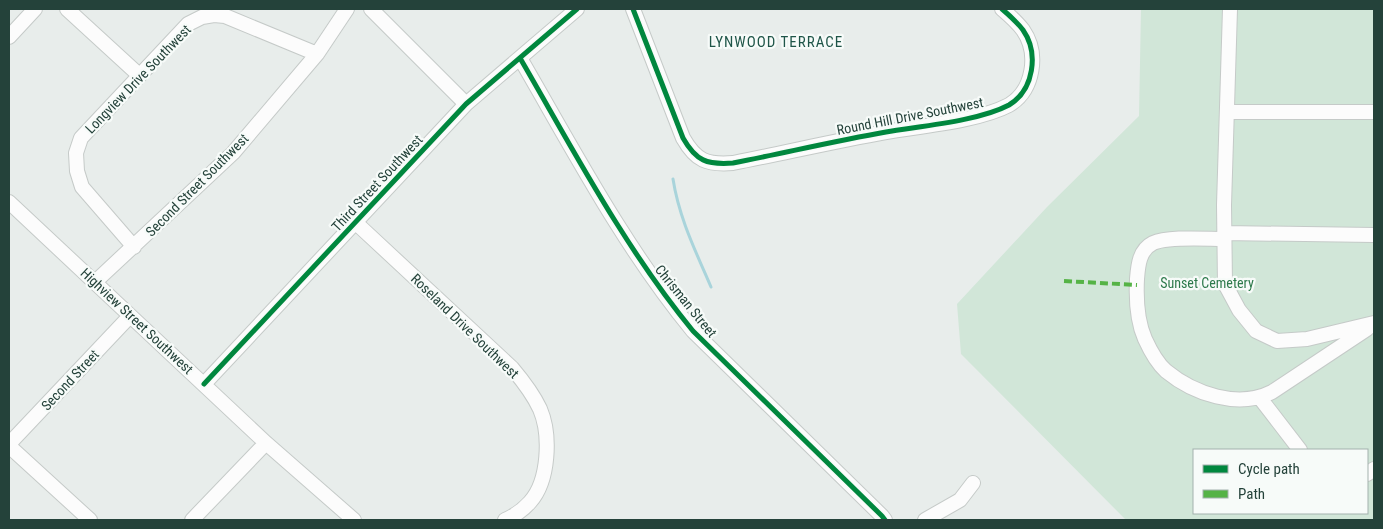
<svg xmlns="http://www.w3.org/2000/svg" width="1383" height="529" font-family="'Roboto Condensed',sans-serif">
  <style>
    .green { fill: #d1e6d8; fill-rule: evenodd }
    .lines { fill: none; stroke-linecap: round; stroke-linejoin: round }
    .stream { stroke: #a9d4db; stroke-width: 3 }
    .minor-casing { stroke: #c5cac8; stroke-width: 16 }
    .minor { stroke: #fcfcfc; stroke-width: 14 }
    .quiet { stroke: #55b346; stroke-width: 4; stroke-dasharray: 8 4; stroke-linecap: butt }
    .cycleway-casing { stroke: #f7fbf9; stroke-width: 8 }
    .cycleway { stroke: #00873e; stroke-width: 5 }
    .labels { text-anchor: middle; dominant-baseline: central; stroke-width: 4.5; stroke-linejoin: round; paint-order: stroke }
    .street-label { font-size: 14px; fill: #24423a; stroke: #f7fbf9 }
    .park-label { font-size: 14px; fill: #2d7a4b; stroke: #f7fbf9 }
    .neighbourhood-label { font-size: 15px; letter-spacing: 1px; fill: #1f5548; stroke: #f7fbf9 }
  </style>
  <rect width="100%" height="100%" fill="#e8edeb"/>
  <path class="green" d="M 1141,9 L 1374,9 L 1374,520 L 1126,520 L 961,354 L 957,304 L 1047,207 L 1139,116 ZM 1194,450 L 1367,450 L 1367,513 L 1194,513 Z"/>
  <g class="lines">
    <path class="stream" d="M 673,179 C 679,218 696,252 711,287"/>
    <g class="minor-casing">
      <path id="minor" d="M 67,9 L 139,75
        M 371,9 L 466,104
        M 633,9 L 683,138 C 696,161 707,165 733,163 C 784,153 835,141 886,132 C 921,126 979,121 1009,105 C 1034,90 1039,53 1023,30 C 1017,22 1009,15 1002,9
        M 1230,9 L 1224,205 L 1225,284 L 1239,310 L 1256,331 L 1277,341 L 1307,339 L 1374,323
        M 9,37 L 35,9
        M 520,58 C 574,151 624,247 693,331 L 882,516 L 885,520
        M 1227,112 L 1374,112
        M 9,202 L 266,443 L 354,520
        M 355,222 L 512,368 C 523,381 533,394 540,409 C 551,435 549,481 530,502 C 523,510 514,516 505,520
        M 1224,233 L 1374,235
        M 1224,239 C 1206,239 1168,236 1153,243 C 1139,250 1138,266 1137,279 C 1136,299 1137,321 1145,339 C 1150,350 1157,363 1166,371 C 1194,394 1238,409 1272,392 L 1367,329
        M 134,247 L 82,187 L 77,171 L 76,153 L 81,138 L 188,24 L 202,17 L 214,15 L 225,16 L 317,54
        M 95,282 L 233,153 L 317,54 L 347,9
        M 204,384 L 466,104 L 577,9
        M 1260,398 L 1300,450
        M 9,444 L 130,316
        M 9,446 L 90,520
        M 1367,474 L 1374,469
        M 192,520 L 266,443
        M 925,520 L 960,500 L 973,483"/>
    </g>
    <use href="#minor" class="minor"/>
    <path class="quiet" d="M 1064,281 L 1137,285"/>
    <g class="cycleway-casing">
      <path id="cycleway" d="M 633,9 L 683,138 C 696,161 707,165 733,163 C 784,153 835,141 886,132 C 921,126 979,121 1009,105 C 1034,90 1039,53 1023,30 C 1017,22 1009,15 1002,9
        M 520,58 C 574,151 624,247 693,331 L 882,516 L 885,520
        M 204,384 L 466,104 L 577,9"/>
    </g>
    <use href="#cycleway" class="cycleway"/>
  </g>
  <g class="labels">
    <g class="street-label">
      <text transform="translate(138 79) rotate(-46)">Longview Drive Southwest</text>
      <text transform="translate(910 116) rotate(-11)">Round Hill Drive Southwest</text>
      <text transform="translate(377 183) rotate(-47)">Third Street Southwest</text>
      <text transform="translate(197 185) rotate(-45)">Second Street Southwest</text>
      <text transform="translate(686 301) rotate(51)">Chrisman Street</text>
      <text transform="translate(137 321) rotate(43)">Highview Street Southwest</text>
      <text transform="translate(465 326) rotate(44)">Roseland Drive Southwest</text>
      <text transform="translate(70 380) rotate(-47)">Second Street</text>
    </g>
    <g class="park-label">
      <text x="1207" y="283">Sunset Cemetery</text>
    </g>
    <g class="neighbourhood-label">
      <text x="776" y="42">LYNWOOD TERRACE</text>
    </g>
  </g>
  <rect width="1383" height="529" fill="none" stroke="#24423a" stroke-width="20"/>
  <rect x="1193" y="449" width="175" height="65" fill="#f7fbf9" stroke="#a3b1ad"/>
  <rect x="1203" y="465" width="25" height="8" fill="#00873e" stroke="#a3b1ad"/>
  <text x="1238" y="474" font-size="15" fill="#24423a">Cycle path</text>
  <rect x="1203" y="490" width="25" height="8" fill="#55b346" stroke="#a3b1ad"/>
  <text x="1238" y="499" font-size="15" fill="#24423a">Path</text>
</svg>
